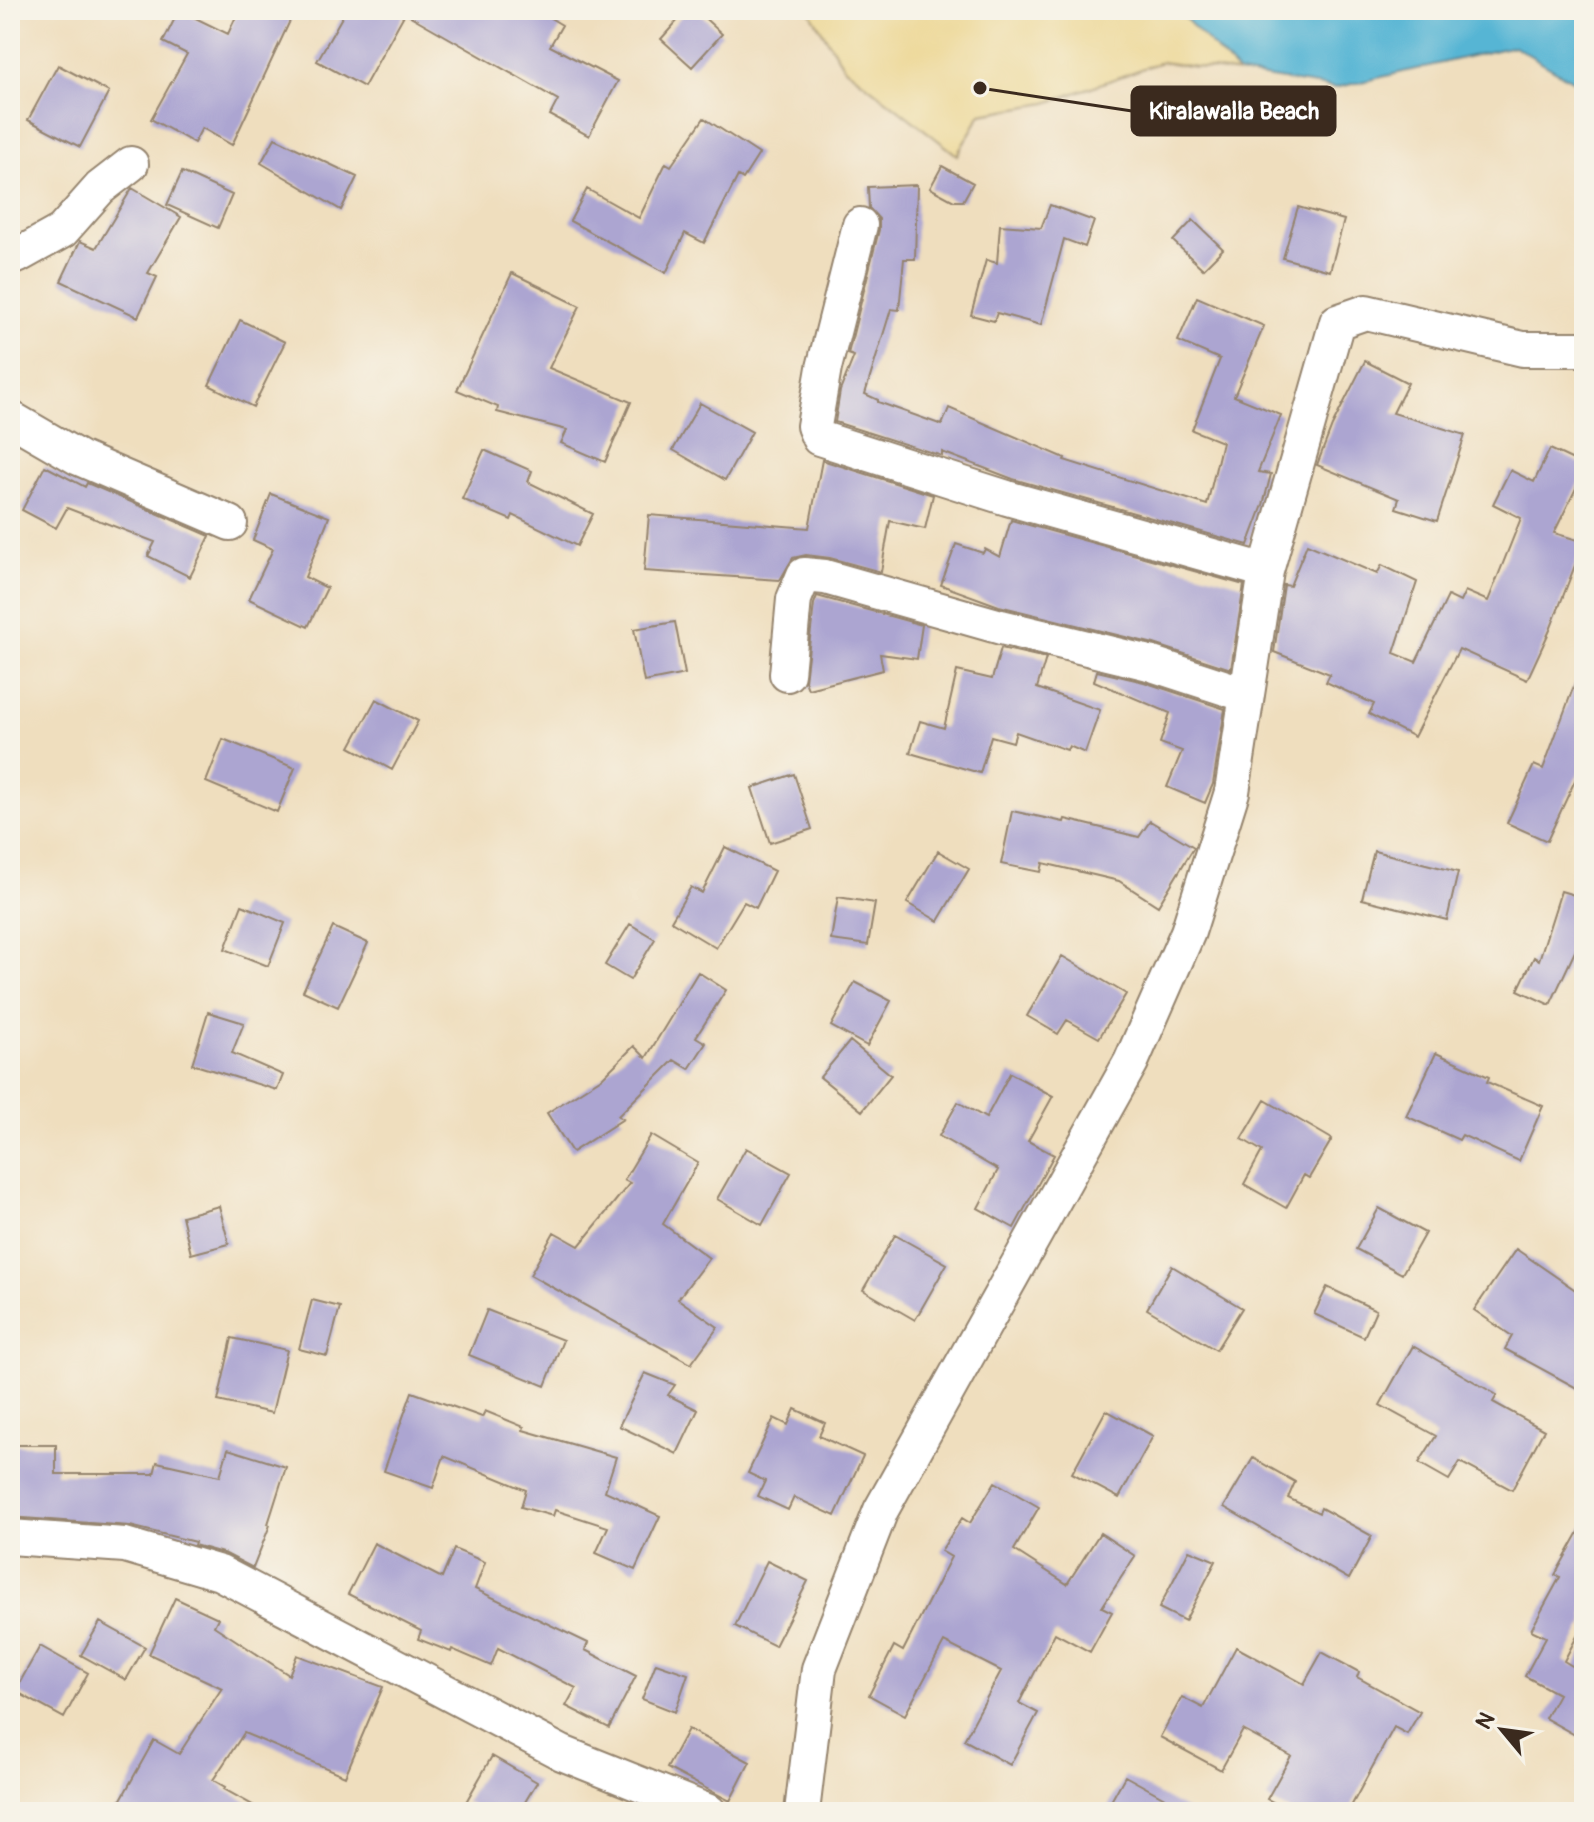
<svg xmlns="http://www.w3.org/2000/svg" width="1594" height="1822" font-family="Pangolin,sans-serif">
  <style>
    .sand { fill: #eeda9e; stroke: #94825e; stroke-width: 2 }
    .water { fill: #56b5d4; stroke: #487079; stroke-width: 2 }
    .building { fill: #aca5d1 }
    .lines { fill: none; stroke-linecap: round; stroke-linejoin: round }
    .street-casing { stroke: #95846e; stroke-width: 38 }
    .street { stroke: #fff; stroke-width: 34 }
    .leader { fill: none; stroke: #3b2a1e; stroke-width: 3 }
    .callout-dot { fill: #3b2a1e; stroke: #f7f3e8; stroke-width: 3 }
    .callout { fill: #3b2a1e; stroke: #3b2a1e; stroke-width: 3 }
    .callout-label { font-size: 24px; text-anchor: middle; font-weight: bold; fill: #fff }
  </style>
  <rect width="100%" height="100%" fill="#f7f3e8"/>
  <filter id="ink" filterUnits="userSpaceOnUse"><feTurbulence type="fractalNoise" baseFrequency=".0125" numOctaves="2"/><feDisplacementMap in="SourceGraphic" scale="16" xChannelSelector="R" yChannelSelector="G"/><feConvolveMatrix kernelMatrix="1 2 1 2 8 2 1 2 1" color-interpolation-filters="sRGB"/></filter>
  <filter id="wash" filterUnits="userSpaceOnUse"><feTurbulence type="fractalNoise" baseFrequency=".006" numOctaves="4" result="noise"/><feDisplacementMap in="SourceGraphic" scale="32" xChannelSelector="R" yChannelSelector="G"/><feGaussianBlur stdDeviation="1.8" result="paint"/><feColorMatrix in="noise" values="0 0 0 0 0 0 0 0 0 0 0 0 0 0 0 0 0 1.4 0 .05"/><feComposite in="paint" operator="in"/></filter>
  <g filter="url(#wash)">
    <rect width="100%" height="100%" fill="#efdebe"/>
    <path class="sand" d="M 809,10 L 1177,10 L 1239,73 L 1161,62 L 1047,103 L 981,114 L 957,155 L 844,67 Z"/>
    <path class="water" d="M 1177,10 L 1584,10 L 1584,87 L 1514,46 L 1335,88 L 1239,73 Z"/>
    <g id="blocks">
      <path class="building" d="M 179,10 L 228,34 L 239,10 L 295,10 L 232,145 L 202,128 L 194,143 L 151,119 L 187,54 L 163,42 Z
        M 346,10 L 537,10 L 562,25 L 550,46 L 618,81 L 589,136 L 550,115 L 558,100 L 405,13 L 364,87 L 317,61 Z
        M 687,10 L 696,10 L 722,34 L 692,67 L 661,39 Z
        M 58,65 L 109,92 L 80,147 L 28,120 Z
        M 704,118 L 759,154 L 743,179 L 738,176 L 704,243 L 685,233 L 666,273 L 570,221 L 587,189 L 639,218 L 666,163 L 671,166 Z
        M 275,138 L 357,177 L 341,210 L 261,163 Z
        M 942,166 L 973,183 L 963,201 L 954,201 L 930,188 Z
        M 182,172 L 232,195 L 218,228 L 167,205 Z
        M 917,185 L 915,259 L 904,259 L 899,310 L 891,309 L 865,394 L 878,400 L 878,402 L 942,425 L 949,408 L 1065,458 L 1064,460 L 1207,505 L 1222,442 L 1192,430 L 1220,359 L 1178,341 L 1197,297 L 1264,326 L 1234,396 L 1281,415 L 1258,472 L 1271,474 L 1263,505 L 1248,545 L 1013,479 L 942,452 L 942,456 L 835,422 L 840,391 L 854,356 L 848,354 L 879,230 L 879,219 L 869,208 L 868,187 Z
        M 132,188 L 181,217 L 148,273 L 157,277 L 138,317 L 61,281 L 80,241 L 96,248 Z
        M 1050,205 L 1094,221 L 1085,247 L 1064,239 L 1041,325 L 997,313 L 994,321 L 971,315 L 986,260 L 997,263 L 1000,225 L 1041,228 Z
        M 1298,207 L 1344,220 L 1330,271 L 1283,258 Z
        M 1193,220 L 1223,249 L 1203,269 L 1173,241 Z
        M 512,273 L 580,306 L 549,368 L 631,402 L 605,462 L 561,443 L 567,430 L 497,412 L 498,407 L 457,390 Z
        M 240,320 L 285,342 L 253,407 L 209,385 Z
        M 1365,361 L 1408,383 L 1393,413 L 1465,435 L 1437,521 L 1396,508 L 1399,499 L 1317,465 L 1332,426 Z
        M 700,403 L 752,432 L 725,480 L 673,450 Z
        M 1550,449 L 1584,465 L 1584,472 L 1554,533 L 1584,542 L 1550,630 L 1527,680 L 1459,649 L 1414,737 L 1369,714 L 1374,704 L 1326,682 L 1330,674 L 1274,652 L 1284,585 L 1290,586 L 1307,544 L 1377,574 L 1382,565 L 1417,582 L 1394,653 L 1416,662 L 1448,596 L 1460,602 L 1465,591 L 1488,601 L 1521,518 L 1493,504 L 1510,470 L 1534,482 Z
        M 484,450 L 532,471 L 528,482 L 593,514 L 577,546 L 513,515 L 511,520 L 462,499 Z
        M 822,460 L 933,495 L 925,529 L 890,521 L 881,572 L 830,558 L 806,555 L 793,558 L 780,580 L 644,571 L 649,515 L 809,528 Z
        M 45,466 L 85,487 L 87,483 L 210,536 L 190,577 L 148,556 L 155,542 L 67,508 L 56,528 L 22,510 Z
        M 271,494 L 329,517 L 305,577 L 327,588 L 308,627 L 249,599 L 273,549 L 253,540 Z
        M 1011,520 L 1244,585 L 1231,669 L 1154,644 L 999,606 L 941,585 L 956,544 L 983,553 L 985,549 L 1000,557 Z
        M 817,596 L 922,625 L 917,659 L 880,654 L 883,670 L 808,689 L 805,681 L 814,604 Z
        M 675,622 L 685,674 L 644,682 L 634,629 Z
        M 1001,648 L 1046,658 L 1037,688 L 1100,710 L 1085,753 L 1069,746 L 1067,750 L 1016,732 L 1013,742 L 991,736 L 980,773 L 910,753 L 920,721 L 944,728 L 957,671 L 992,679 Z
        M 1581,667 L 1584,667 L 1584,761 L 1547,841 L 1507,823 L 1534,765 L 1543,769 Z
        M 1097,671 L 1144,682 L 1225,709 L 1213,784 L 1205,803 L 1167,787 L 1182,751 L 1160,743 L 1170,713 L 1094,681 Z
        M 376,699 L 418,721 L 392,770 L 350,747 Z
        M 223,739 L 295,768 L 277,812 L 206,782 Z
        M 794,774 L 812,829 L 770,843 L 752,788 Z
        M 1012,811 L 1064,822 L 1065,819 L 1139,837 L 1150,821 L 1194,847 L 1158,906 L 1119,881 L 1043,863 L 1041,872 L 1001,864 Z
        M 725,847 L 774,871 L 756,908 L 744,902 L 716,948 L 671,921 L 691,887 L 702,893 Z
        M 938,851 L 969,869 L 938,921 L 907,903 Z
        M 1374,851 L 1458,872 L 1447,920 L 1362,899 Z
        M 1561,891 L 1584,898 L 1584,932 L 1550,1005 L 1518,990 L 1534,957 L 1539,960 Z
        M 838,897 L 875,903 L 868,945 L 831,940 Z
        M 242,905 L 285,923 L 268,966 L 225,949 Z
        M 630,924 L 655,939 L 630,980 L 605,965 Z
        M 333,927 L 368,943 L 338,1007 L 303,991 Z
        M 1062,956 L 1126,994 L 1099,1038 L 1067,1020 L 1058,1034 L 1027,1016 Z
        M 698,972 L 726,990 L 696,1037 L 706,1043 L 689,1069 L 674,1060 L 618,1116 L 623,1119 L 572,1152 L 547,1113 L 603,1077 L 634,1046 L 646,1058 Z
        M 855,982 L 891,1001 L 867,1046 L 831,1026 Z
        M 208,1012 L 244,1023 L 232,1053 L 283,1075 L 277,1090 L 192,1064 Z
        M 850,1041 L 891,1075 L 862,1111 L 820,1077 Z
        M 1436,1053 L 1489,1077 L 1487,1082 L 1543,1106 L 1519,1161 L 1462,1135 L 1459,1140 L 1406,1116 Z
        M 1010,1073 L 1053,1096 L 1028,1141 L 1054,1155 L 1014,1228 L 978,1208 L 998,1170 L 939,1136 L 958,1102 L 986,1118 Z
        M 1265,1100 L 1332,1139 L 1309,1178 L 1304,1175 L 1286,1208 L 1244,1184 L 1262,1151 L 1242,1139 Z
        M 651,1135 L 698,1163 L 663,1224 L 709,1258 L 678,1299 L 718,1327 L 691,1364 L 530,1275 L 554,1232 L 579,1246 L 630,1183 L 624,1180 Z
        M 746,1148 L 791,1173 L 762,1225 L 717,1199 Z
        M 219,1206 L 229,1244 L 191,1254 L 182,1216 Z
        M 1379,1208 L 1425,1233 L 1402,1274 L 1356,1249 Z
        M 895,1235 L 947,1264 L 915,1320 L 863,1290 Z
        M 1516,1249 L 1584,1296 L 1584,1392 L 1505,1349 L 1512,1336 L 1474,1310 Z
        M 1172,1266 L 1242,1308 L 1216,1350 L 1147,1309 Z
        M 1327,1287 L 1376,1310 L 1364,1337 L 1314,1314 Z
        M 312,1300 L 340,1307 L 327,1356 L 299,1349 Z
        M 487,1310 L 563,1340 L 545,1386 L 469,1355 Z
        M 232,1338 L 287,1350 L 272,1413 L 218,1401 Z
        M 1413,1346 L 1497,1395 L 1493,1402 L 1544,1430 L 1512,1490 L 1460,1462 L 1449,1480 L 1419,1463 L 1436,1436 L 1380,1405 Z
        M 645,1373 L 675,1385 L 668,1395 L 698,1410 L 677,1454 L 619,1426 Z
        M 412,1392 L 482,1417 L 485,1411 L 524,1427 L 523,1430 L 616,1457 L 605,1491 L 660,1516 L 635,1570 L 596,1553 L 608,1527 L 555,1510 L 553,1516 L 521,1507 L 526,1490 L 444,1456 L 433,1488 L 384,1471 Z
        M 795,1409 L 825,1423 L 819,1436 L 863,1456 L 835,1516 L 794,1497 L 788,1510 L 758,1496 L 765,1481 L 748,1473 L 774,1418 L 788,1425 Z
        M 1106,1410 L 1153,1436 L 1119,1498 L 1072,1473 Z
        M 10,1445 L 56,1445 L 56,1474 L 154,1474 L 157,1462 L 220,1476 L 228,1449 L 286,1467 L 268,1524 L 270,1525 L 253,1568 L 226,1554 L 194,1545 L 195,1542 L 130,1526 L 10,1517 Z
        M 1253,1458 L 1295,1482 L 1288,1498 L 1319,1513 L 1321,1508 L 1372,1536 L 1349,1579 L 1224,1507 Z
        M 995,1482 L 1039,1507 L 1014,1550 L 1067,1584 L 1100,1533 L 1135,1556 L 1102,1607 L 1112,1612 L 1090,1652 L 1055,1633 L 1019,1703 L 1038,1713 L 1010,1765 L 964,1740 L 1001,1671 L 944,1642 L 905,1715 L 869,1695 L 894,1646 L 903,1651 L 951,1557 L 941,1551 L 962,1518 L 970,1523 Z
        M 1584,1523 L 1584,1623 L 1564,1661 L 1574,1667 L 1584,1650 L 1584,1740 L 1545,1718 L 1558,1694 L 1525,1676 L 1546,1637 L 1531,1630 L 1560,1577 L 1555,1575 Z
        M 374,1543 L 442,1578 L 454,1549 L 485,1562 L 475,1589 L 588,1643 L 585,1650 L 636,1676 L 609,1728 L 566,1706 L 576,1688 L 498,1648 L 491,1666 L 452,1649 L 451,1652 L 418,1639 L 421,1631 L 348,1594 Z
        M 1189,1550 L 1216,1561 L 1185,1621 L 1159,1608 Z
        M 767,1561 L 808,1581 L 775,1646 L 735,1626 Z
        M 175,1598 L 218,1618 L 214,1626 L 289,1675 L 297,1655 L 383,1687 L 345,1776 L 244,1733 L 213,1780 L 225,1787 L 224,1789 L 265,1812 L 114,1812 L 154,1740 L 179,1754 L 222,1688 L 149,1654 Z
        M 100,1622 L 145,1647 L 126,1680 L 81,1655 Z
        M 40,1646 L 88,1673 L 64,1718 L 15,1691 Z
        M 1236,1647 L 1304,1684 L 1322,1652 L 1359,1672 L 1357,1677 L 1420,1712 L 1407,1734 L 1394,1727 L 1348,1812 L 1291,1812 L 1267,1799 L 1291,1756 L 1243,1730 L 1221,1770 L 1160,1737 L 1182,1697 L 1203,1708 Z
        M 656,1663 L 688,1674 L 675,1712 L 642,1699 Z
        M 688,1729 L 750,1762 L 730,1801 L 667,1768 Z
        M 492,1756 L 537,1782 L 519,1812 L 483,1812 L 466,1802 Z
        M 1125,1776 L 1190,1812 L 1105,1812 Z"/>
    </g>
  </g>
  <g filter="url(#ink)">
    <use href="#blocks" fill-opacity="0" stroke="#95846e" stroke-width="2"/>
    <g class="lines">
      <g class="street-casing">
        <path id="street" d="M 860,225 L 824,368 L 814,426 L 819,438 L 1007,498 L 1266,571
          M 10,253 L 17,256 L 62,231 L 100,188 L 131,164
          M 10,418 L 79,458 L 230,523
          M 787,674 L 794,599 L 804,575 L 825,577 L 1001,627 L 1149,663 L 1247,695
          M 10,1537 L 125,1545 L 220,1573 L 562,1753 L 709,1812
          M 802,1812 L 819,1669 L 881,1510 L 1131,1062 L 1188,932 L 1232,792 L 1266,571 L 1337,322 L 1366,312 L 1523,349 L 1584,349"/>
      </g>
      <use href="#street" class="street"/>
    </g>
  </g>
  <path class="leader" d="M980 88L1132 111"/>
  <circle class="callout-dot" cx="980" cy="88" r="8"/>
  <rect class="callout" x="1132" y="87" width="203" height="48" rx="8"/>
  <g class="callout-label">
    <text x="1234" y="119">Kiralawalla Beach</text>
  </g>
  <rect width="1594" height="1822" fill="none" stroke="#f7f3e8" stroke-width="40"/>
  <g transform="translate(1502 1730) rotate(299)" stroke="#f7f3e8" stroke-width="6" paint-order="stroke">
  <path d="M0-6L14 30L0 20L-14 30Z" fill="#3b2a1e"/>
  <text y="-12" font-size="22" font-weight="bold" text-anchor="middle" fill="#3b2a1e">N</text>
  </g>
</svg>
